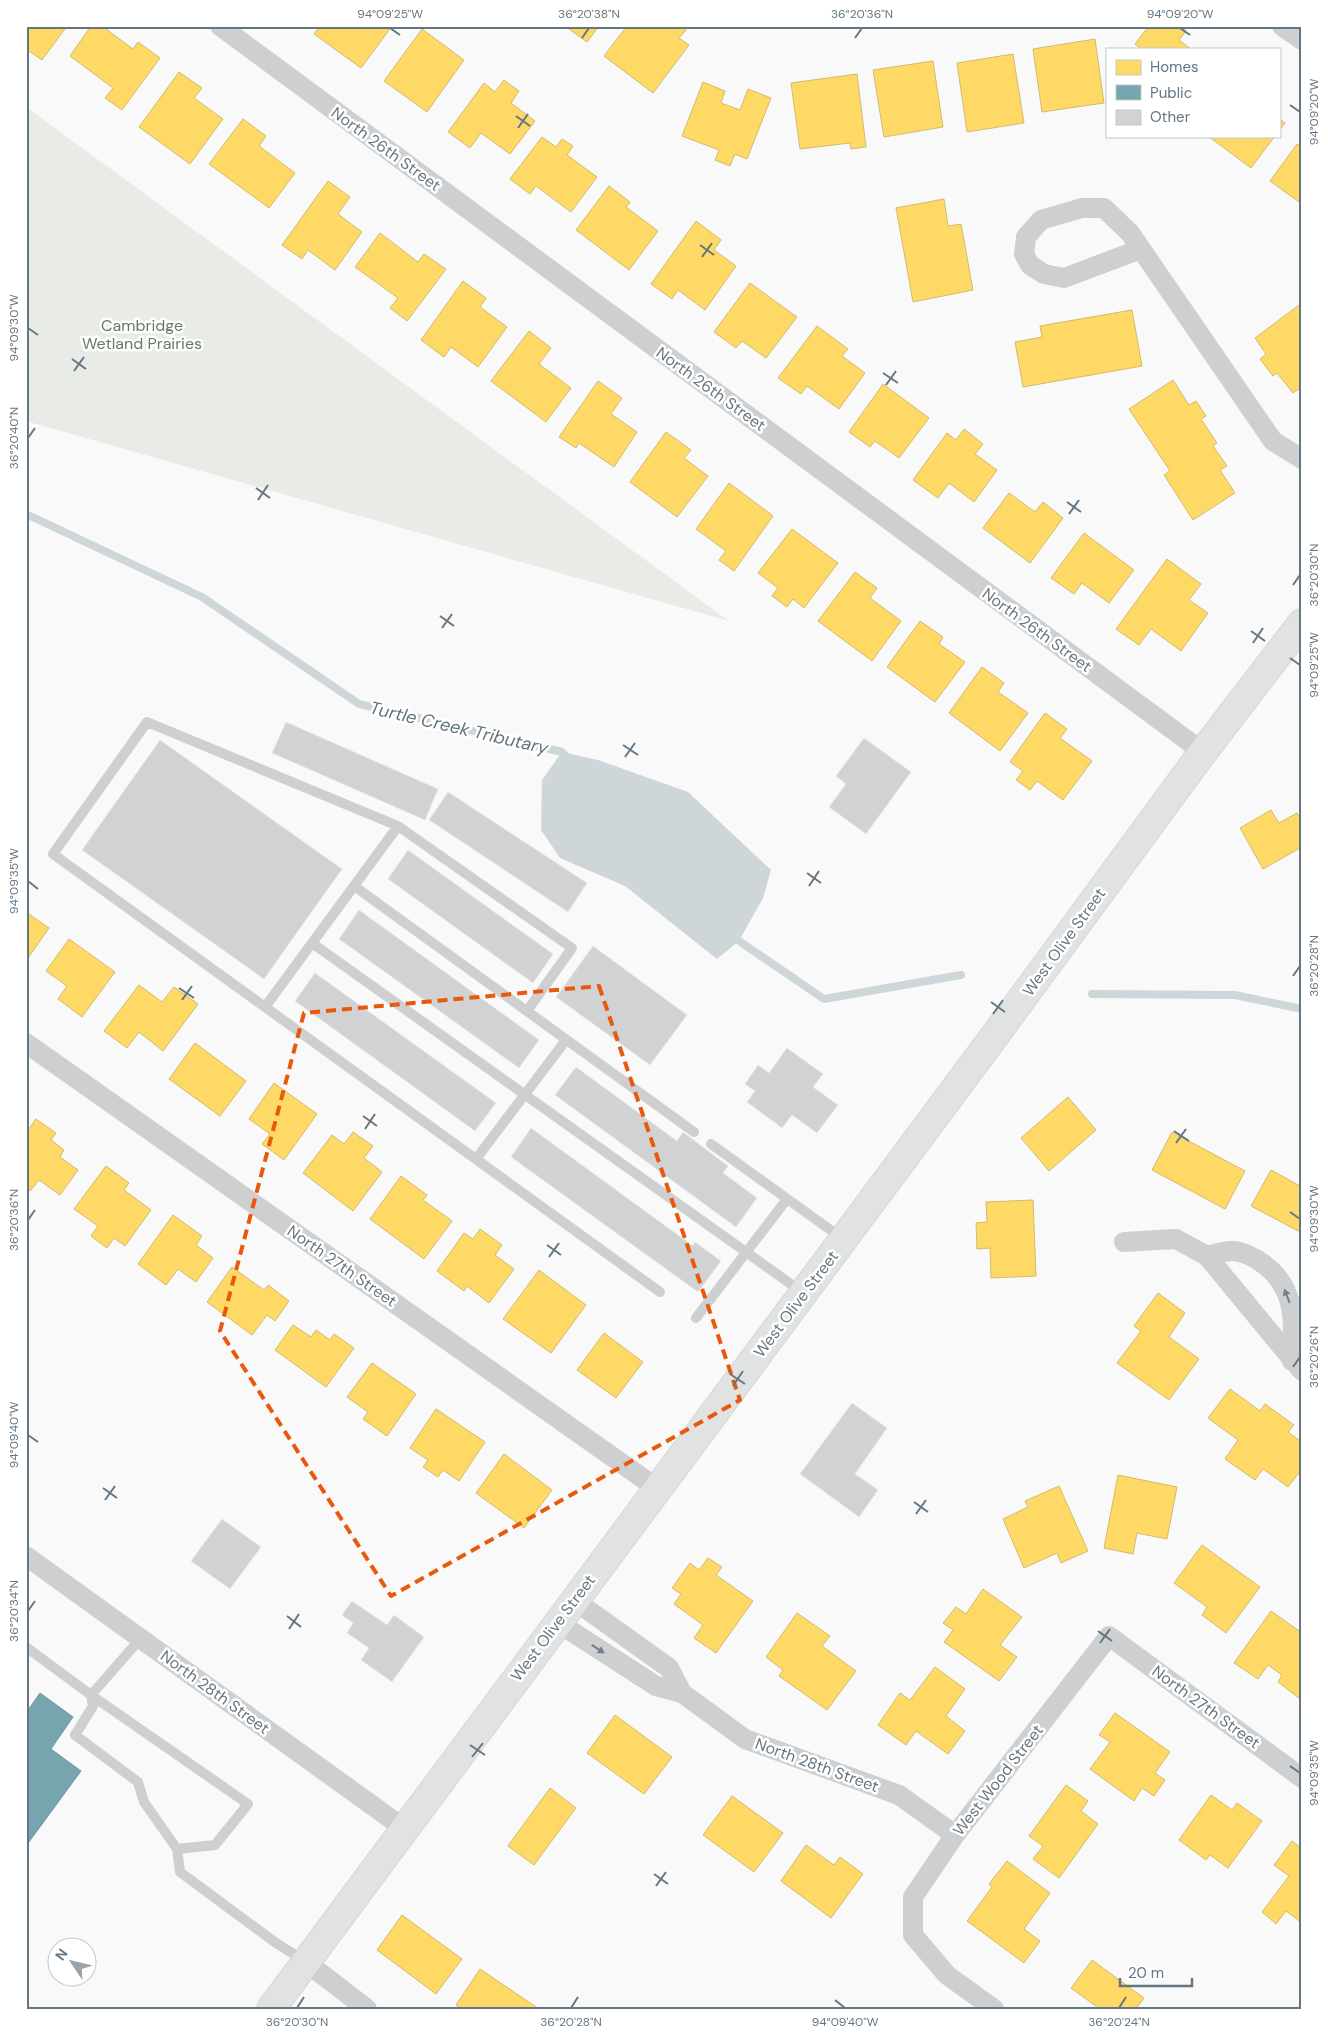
<svg xmlns="http://www.w3.org/2000/svg" width="1328" height="2035" font-family="'DM Sans',sans-serif">
  <style>
    .green { fill: #e8ebe6 }
    .water { fill: #ced6d9 }
    .homes { fill: #ffd966; stroke: #d1bb6f }
    .public { fill: #76a5af; stroke: #7197a2 }
    .lines { fill: none; stroke-linecap: round; stroke-linejoin: round }
    .stream { stroke: #ced6d9; stroke-width: 8 }
    .building { fill: #d0d2d3; stroke: #e8e8e8 }
    .secondary-casing { stroke: #d5d6d7; stroke-width: 30 }
    .service { stroke: #cecfd0; stroke-width: 10 }
    .minor { stroke: #cecfd0; stroke-width: 20 }
    .secondary { stroke: #e1e2e2; stroke-width: 28 }
    .oneway { fill: #707f8b }
    .marked { fill: none; stroke: #e8590c; stroke-width: 4; stroke-dasharray: 10 6; stroke-linejoin: round }
    .ticks { fill: none; stroke: #657683; stroke-width: 2 }
    .labels { text-anchor: middle; dominant-baseline: central; stroke-width: 5; stroke-linejoin: round; paint-order: stroke }
    .street-label { font-size: 16px; fill: #657683; stroke: #fff }
    .park-label { font-size: 16px; fill: #687a64; stroke: #fff }
    .water-label { font-size: 18px; font-style: italic; fill: #60757c; stroke: #fff }
    .neatline { fill: none; stroke: #657683; stroke-width: 2 }
    .ticks-label { font-size: 12px; text-anchor: middle; fill: #657683 }
  </style>
  <rect width="100%" height="100%" fill="#f9f9f9"/>
  <path class="green" d="M 26,107 L 729,621 L 26,421 Z"/>
  <path class="water" d="M 562,752 L 598,760 L 688,792 L 771,870 L 763,898 L 739,941 L 717,959 L 625,886 L 560,858 L 541,830 L 542,780 Z"/>
  <path class="homes" d="M 26,26 L 67,26 L 42,60 L 26,49 Z
    M 91,26 L 102,26 L 133,49 L 138,42 L 160,58 L 122,110 L 105,98 L 113,88 L 70,56 Z
    M 320,26 L 392,26 L 361,68 L 314,34 Z
    M 565,26 L 599,26 L 587,42 Z
    M 627,26 L 681,26 L 686,30 L 679,38 L 689,45 L 653,93 L 604,56 Z
    M 1149,26 L 1180,26 L 1186,31 L 1179,40 L 1191,49 L 1141,49 L 1135,44 Z
    M 422,29 L 464,60 L 427,112 L 384,81 Z
    M 1095,39 L 1104,103 L 1042,112 L 1033,49 Z
    M 1013,54 L 1024,123 L 967,132 L 957,63 Z
    M 933,61 L 943,127 L 884,137 L 873,70 Z
    M 179,72 L 202,88 L 194,98 L 223,119 L 190,164 L 139,127 Z
    M 857,74 L 866,147 L 851,149 L 850,143 L 800,149 L 791,83 Z
    M 504,80 L 519,91 L 511,103 L 535,121 L 510,154 L 481,133 L 470,148 L 448,132 L 484,83 L 495,92 Z
    M 703,82 L 725,91 L 721,103 L 740,110 L 748,89 L 771,98 L 747,159 L 735,154 L 730,166 L 715,160 L 719,150 L 682,136 Z
    M 1279,118 L 1285,123 L 1279,131 Z
    M 243,119 L 266,136 L 259,146 L 295,173 L 269,208 L 209,164 Z
    M 1208,136 L 1275,136 L 1251,168 Z
    M 542,137 L 556,147 L 562,139 L 573,146 L 567,155 L 597,177 L 571,212 L 536,186 L 530,194 L 510,179 Z
    M 1297,144 L 1302,148 L 1302,204 L 1270,181 Z
    M 328,181 L 350,197 L 338,214 L 362,232 L 335,270 L 308,250 L 302,259 L 282,245 Z
    M 609,186 L 630,202 L 626,207 L 658,231 L 629,270 L 576,230 Z
    M 944,199 L 948,226 L 961,224 L 973,290 L 913,302 L 896,208 Z
    M 696,221 L 721,240 L 714,250 L 736,266 L 705,310 L 678,290 L 672,299 L 651,284 Z
    M 380,233 L 418,262 L 424,254 L 446,269 L 407,321 L 390,308 L 398,298 L 355,267 Z
    M 463,281 L 486,298 L 480,307 L 507,327 L 478,367 L 451,347 L 444,357 L 421,340 Z
    M 750,283 L 797,317 L 766,358 L 742,341 L 736,348 L 714,332 Z
    M 1299,305 L 1302,309 L 1302,393 L 1299,389 L 1293,393 L 1277,373 L 1273,376 L 1260,359 L 1266,354 L 1255,338 Z
    M 1132,310 L 1142,366 L 1023,387 L 1015,342 L 1042,337 L 1040,326 Z
    M 817,326 L 848,349 L 842,356 L 865,373 L 839,409 L 807,386 L 801,394 L 778,378 Z
    M 529,331 L 551,348 L 539,364 L 571,388 L 546,422 L 491,381 Z
    M 1173,380 L 1189,405 L 1196,401 L 1206,416 L 1201,419 L 1217,443 L 1213,446 L 1227,466 L 1220,470 L 1235,493 L 1193,520 L 1164,475 L 1170,471 L 1129,409 Z
    M 598,381 L 622,398 L 611,414 L 637,432 L 614,467 L 579,443 L 576,448 L 559,437 Z
    M 883,384 L 929,418 L 899,458 L 875,441 L 870,447 L 849,432 Z
    M 964,429 L 983,444 L 975,454 L 997,470 L 974,502 L 949,483 L 938,498 L 913,480 L 947,433 L 956,440 Z
    M 666,432 L 691,450 L 684,458 L 708,476 L 677,517 L 630,482 Z
    M 729,483 L 773,516 L 734,571 L 719,560 L 726,551 L 696,529 Z
    M 1009,493 L 1035,512 L 1043,502 L 1063,518 L 1030,563 L 983,528 Z
    M 792,529 L 838,563 L 804,608 L 793,599 L 787,607 L 772,596 L 778,588 L 758,573 Z
    M 1084,533 L 1134,570 L 1109,603 L 1082,583 L 1074,594 L 1051,578 Z
    M 1167,559 L 1201,584 L 1189,600 L 1208,613 L 1181,651 L 1151,629 L 1139,645 L 1116,629 Z
    M 855,572 L 877,588 L 870,598 L 901,621 L 872,661 L 818,621 Z
    M 920,621 L 943,637 L 939,644 L 965,662 L 935,702 L 887,667 Z
    M 982,667 L 1004,683 L 998,692 L 1028,713 L 1000,751 L 949,713 Z
    M 1045,713 L 1067,729 L 1060,738 L 1092,761 L 1063,800 L 1037,781 L 1030,790 L 1016,780 L 1023,771 L 1010,762 Z
    M 1271,810 L 1279,823 L 1297,813 L 1302,822 L 1302,847 L 1263,869 L 1240,828 Z
    M 26,912 L 49,928 L 26,961 Z
    M 69,939 L 115,972 L 82,1017 L 58,999 L 67,986 L 46,971 Z
    M 139,985 L 162,1002 L 174,987 L 198,1004 L 163,1051 L 139,1032 L 127,1048 L 104,1031 Z
    M 195,1043 L 246,1081 L 220,1116 L 169,1079 Z
    M 274,1083 L 317,1114 L 284,1160 L 262,1144 L 270,1134 L 249,1119 Z
    M 1068,1097 L 1096,1130 L 1049,1171 L 1021,1138 Z
    M 36,1119 L 56,1133 L 51,1140 L 64,1150 L 60,1157 L 78,1170 L 60,1195 L 39,1180 L 30,1191 L 26,1188 L 26,1133 Z
    M 353,1132 L 373,1146 L 364,1158 L 382,1172 L 353,1211 L 303,1173 L 332,1135 L 344,1144 Z
    M 1172,1132 L 1245,1171 L 1225,1209 L 1152,1170 Z
    M 106,1166 L 129,1183 L 124,1190 L 151,1210 L 125,1246 L 114,1238 L 107,1248 L 91,1236 L 98,1226 L 74,1209 Z
    M 1271,1170 L 1302,1187 L 1302,1233 L 1251,1206 Z
    M 401,1176 L 427,1195 L 423,1200 L 452,1221 L 424,1259 L 370,1219 Z
    M 1033,1200 L 1036,1276 L 991,1278 L 990,1248 L 977,1249 L 976,1223 L 987,1222 L 986,1202 Z
    M 173,1215 L 202,1236 L 196,1245 L 213,1258 L 196,1282 L 178,1269 L 166,1285 L 138,1264 Z
    M 480,1229 L 502,1245 L 495,1255 L 514,1269 L 489,1303 L 467,1286 L 464,1291 L 437,1271 L 464,1233 L 473,1239 Z
    M 232,1267 L 264,1290 L 268,1285 L 289,1301 L 275,1321 L 267,1315 L 252,1335 L 207,1302 Z
    M 539,1270 L 586,1305 L 551,1353 L 503,1319 Z
    M 1158,1293 L 1185,1313 L 1169,1337 L 1199,1359 L 1169,1400 L 1117,1363 L 1141,1331 L 1134,1326 Z
    M 293,1325 L 311,1337 L 316,1330 L 330,1340 L 334,1334 L 354,1348 L 326,1387 L 275,1350 Z
    M 604,1333 L 643,1362 L 616,1398 L 577,1370 Z
    M 372,1363 L 416,1394 L 387,1436 L 363,1419 L 368,1412 L 347,1397 Z
    M 1230,1389 L 1260,1411 L 1265,1404 L 1294,1425 L 1288,1432 L 1302,1442 L 1302,1469 L 1288,1487 L 1263,1469 L 1255,1480 L 1225,1459 L 1238,1440 L 1208,1418 Z
    M 436,1409 L 485,1442 L 459,1481 L 443,1470 L 438,1477 L 423,1467 L 428,1460 L 410,1448 Z
    M 504,1454 L 552,1490 L 524,1528 L 476,1493 Z
    M 1118,1475 L 1177,1487 L 1167,1539 L 1137,1533 L 1133,1554 L 1104,1548 Z
    M 1059,1486 L 1088,1551 L 1061,1563 L 1057,1553 L 1024,1568 L 1003,1519 L 1028,1507 L 1025,1501 Z
    M 1202,1545 L 1260,1587 L 1226,1633 L 1202,1615 L 1207,1607 L 1174,1583 Z
    M 708,1558 L 722,1567 L 716,1575 L 753,1601 L 716,1653 L 694,1638 L 703,1625 L 674,1604 L 681,1594 L 672,1588 L 690,1563 L 699,1570 Z
    M 983,1589 L 1022,1617 L 1000,1645 L 1017,1657 L 999,1681 L 944,1642 L 953,1630 L 943,1623 L 956,1607 L 966,1614 Z
    M 1271,1611 L 1302,1633 L 1302,1695 L 1299,1698 L 1278,1682 L 1282,1675 L 1268,1665 L 1258,1679 L 1234,1663 Z
    M 797,1613 L 830,1636 L 822,1646 L 856,1671 L 827,1710 L 779,1676 L 783,1670 L 766,1657 Z
    M 935,1667 L 965,1689 L 946,1716 L 965,1731 L 948,1754 L 916,1731 L 906,1745 L 878,1725 L 900,1693 L 910,1700 Z
    M 1115,1713 L 1170,1752 L 1155,1773 L 1165,1780 L 1154,1796 L 1142,1788 L 1134,1801 L 1090,1769 L 1110,1742 L 1099,1735 Z
    M 615,1715 L 672,1757 L 644,1794 L 587,1753 Z
    M 1066,1785 L 1088,1801 L 1081,1811 L 1098,1824 L 1059,1878 L 1033,1859 L 1043,1846 L 1029,1836 Z
    M 550,1788 L 576,1808 L 534,1865 L 508,1846 Z
    M 1211,1795 L 1232,1810 L 1237,1803 L 1262,1821 L 1228,1868 L 1210,1855 L 1206,1860 L 1179,1840 Z
    M 732,1796 L 783,1833 L 754,1872 L 703,1835 Z
    M 1292,1841 L 1302,1849 L 1302,1923 L 1286,1911 L 1276,1924 L 1262,1912 L 1289,1876 L 1274,1865 Z
    M 806,1845 L 834,1865 L 840,1857 L 863,1874 L 831,1918 L 781,1881 Z
    M 1007,1861 L 1050,1893 L 1024,1929 L 1040,1941 L 1024,1963 L 967,1921 L 992,1887 L 989,1884 Z
    M 402,1915 L 462,1959 L 436,1994 L 377,1950 Z
    M 1092,1960 L 1144,1998 L 1136,2009 L 1095,2009 L 1097,2007 L 1071,1988 Z
    M 480,1969 L 539,2009 L 462,2009 L 456,2005 Z"/>
  <path class="public" d="M 40,1693 L 73,1717 L 51,1749 L 81,1771 L 26,1846 L 26,1713 Z"/>
  <g class="lines">
    <path class="stream" d="M 26,514 L 202,597 L 359,704 L 562,752 L 569,759
      M 732,934 L 739,941 L 824,999 L 961,975
      M 1092,994 L 1235,995 L 1302,1009"/>
  </g>
  <path class="building" d="M 286,722 L 438,789 L 425,820 L 272,753 Z
    M 864,738 L 911,772 L 866,834 L 829,807 L 846,784 L 836,776 Z
    M 160,740 L 342,869 L 264,979 L 82,850 Z
    M 448,792 L 587,883 L 568,912 L 429,820 Z
    M 408,850 L 553,954 L 533,983 L 388,879 Z
    M 359,910 L 539,1040 L 519,1068 L 339,939 Z
    M 593,946 L 687,1015 L 650,1065 L 556,997 Z
    M 315,973 L 496,1103 L 475,1131 L 295,1001 Z
    M 787,1048 L 823,1074 L 813,1087 L 838,1105 L 817,1133 L 792,1115 L 782,1128 L 747,1102 L 755,1091 L 745,1084 L 758,1065 L 769,1073 Z
    M 576,1067 L 677,1141 L 683,1132 L 728,1166 L 723,1173 L 757,1198 L 736,1227 L 555,1095 Z
    M 531,1128 L 693,1246 L 695,1242 L 721,1261 L 698,1292 L 511,1157 Z
    M 852,1403 L 887,1428 L 855,1474 L 878,1490 L 859,1517 L 800,1474 Z
    M 222,1519 L 261,1547 L 230,1589 L 191,1561 Z
    M 352,1601 L 387,1625 L 394,1615 L 424,1637 L 392,1682 L 361,1660 L 369,1648 L 347,1633 L 353,1623 L 342,1615 Z"/>
  <g class="lines">
    <g class="secondary-casing">
      <path id="secondary" d="M 271,2009 L 996,1034 L 1203,752 L 1302,623"/>
    </g>
    <path class="service" d="M 398,826 L 572,948 L 527,1011
      M 312,943 L 802,1292
      M 265,1007 L 354,886
      M 711,1144 L 843,1239
      M 476,1159 L 566,1040
      M 660,1292 L 53,854 L 147,722 L 398,826 L 354,886 L 694,1132
      M 696,1318 L 787,1199
      M 141,1638 L 91,1695 L 248,1804 L 215,1845 L 177,1849
      M 26,1647 L 91,1695 L 93,1706 L 75,1735 L 138,1782 L 144,1802 L 177,1849 L 180,1872 L 276,1943 L 305,1961"/>
    <path class="minor" d="M 220,26 L 1203,752
      M 1282,26 L 1302,40
      M 1141,249 L 1064,278 L 1044,274 L 1030,265 L 1024,254 L 1026,237 L 1041,220 L 1082,208 L 1104,208 L 1130,233 L 1273,441 L 1302,459
      M 26,1043 L 658,1489
      M 1124,1242 L 1176,1239 L 1207,1256 L 1302,1371
      M 1207,1256 C 1214,1254 1222,1252 1230,1251 C 1240,1250 1254,1257 1262,1263 C 1297,1287 1294,1323 1292,1361
      M 26,1556 L 405,1829
      M 574,1600 L 669,1668 L 682,1693
      M 557,1622 L 656,1686 L 682,1693 L 745,1739 L 899,1795 L 955,1835
      M 306,1962 L 367,2009
      M 994,2009 L 947,1975 L 913,1935 L 913,1897 L 955,1835 L 1109,1636 L 1302,1778"/>
    <use href="#secondary" class="secondary"/>
  </g>
  <defs><path id="oneway-solid" d="M-6-.8H1V-3.2L6.5 0L1 3.2V.8H-6Z" transform="scale(1.25)"/></defs>
  <g class="oneway">
    <use href="#oneway-solid" transform="translate(1287 1296) rotate(-111)"/>
    <use href="#oneway-solid" transform="translate(598 1649) rotate(33)"/>
  </g>
  <path class="marked" d="M 599,986 L 740,1400 L 391,1596 L 220,1331 L 304,1013 Z"/>
  <path class="ticks" d="M 390,28 L 400,35M 1180,28 L 1190,35M 582,38 L 589,28M 855,38 L 862,28M 1290,105 L 1300,112M 516,116 L 530,126M 518,128 L 528,114M 700,245 L 714,255M 702,257 L 712,243M 28,328 L 38,335M 72,359 L 86,369M 74,371 L 84,357M 883,373 L 898,383M 886,385 L 896,371M 28,438 L 35,428M 256,488 L 270,498M 258,500 L 268,485M 1067,502 L 1081,512M 1069,514 L 1079,500M 1293,585 L 1300,575M 440,616 L 454,626M 442,628 L 452,614M 1251,631 L 1265,641M 1253,643 L 1263,628M 1290,658 L 1300,665M 623,745 L 638,755M 625,757 L 635,743M 807,873 L 821,883M 28,881 L 38,889M 809,886 L 819,871M 1293,976 L 1300,966M 179,988 L 194,998M 182,1000 L 192,986M 991,1002 L 1005,1012M 993,1014 L 1003,1000M 363,1116 L 377,1126M 365,1129 L 375,1114M 1174,1131 L 1189,1141M 1176,1143 L 1186,1129M 1290,1212 L 1300,1219M 28,1220 L 35,1210M 547,1245 L 561,1255M 549,1257 L 559,1243M 1293,1367 L 1300,1357M 730,1374 L 745,1384M 733,1386 L 743,1371M 28,1435 L 38,1442M 103,1488 L 117,1498M 105,1500 L 115,1486M 914,1502 L 928,1512M 916,1514 L 926,1500M 28,1611 L 35,1601M 287,1616 L 301,1627M 289,1629 L 299,1614M 1098,1631 L 1112,1641M 1100,1643 L 1110,1629M 470,1745 L 485,1755M 472,1757 L 483,1743M 1290,1766 L 1300,1773M 654,1874 L 668,1884M 656,1886 L 666,1872M 835,2000 L 845,2008M 297,2008 L 304,1997M 571,2008 L 578,1997M 1119,2008 L 1126,1997"/>
  <g class="labels">
    <g class="street-label">
      <text transform="translate(386 149) rotate(36)">North 26th Street</text>
      <text transform="translate(711 389) rotate(36)">North 26th Street</text>
      <text transform="translate(1037 630) rotate(36)">North 26th Street</text>
      <text transform="translate(1064 942) rotate(-54)">West Olive Street</text>
      <text transform="translate(342 1266) rotate(35)">North 27th Street</text>
      <text transform="translate(796 1304) rotate(-53)">West Olive Street</text>
      <text transform="translate(553 1628) rotate(-53)">West Olive Street</text>
      <text transform="translate(215 1692) rotate(36)">North 28th Street</text>
      <text transform="translate(1206 1707) rotate(36)">North 27th Street</text>
      <text transform="translate(817 1765) rotate(20)">North 28th Street</text>
      <text transform="translate(998 1780) rotate(-52)">West Wood Street</text>
    </g>
    <g class="park-label">
      <text x="142" y="325">Cambridge<tspan x="142" dy="18">Wetland Prairies</tspan></text>
    </g>
    <g class="water-label">
      <text transform="translate(459 728) rotate(13)">Turtle Creek Tributary</text>
    </g>
  </g>
  <rect width="1328" height="2035" fill="none" stroke="#ffffff" stroke-width="55"/>
  <rect x="1106" y="48" width="175" height="90" fill="#ffffff" stroke="#c1c8cd"/>
  <rect x="1116" y="60" width="25" height="15" fill="#ffd966" stroke="#c1c8cd"/>
  <text x="1150" y="72" font-size="15" fill="#657683">Homes</text>
  <rect x="1116" y="85" width="25" height="15" fill="#76a5af" stroke="#c1c8cd"/>
  <text x="1150" y="98" font-size="15" fill="#657683">Public</text>
  <rect x="1116" y="110" width="25" height="15" fill="#d0d2d3" stroke="#c1c8cd"/>
  <text x="1150" y="122" font-size="15" fill="#657683">Other</text>
  <g transform="translate(72 1962) rotate(305)"><circle r="24" fill="#ffffff" stroke="#c1c8cd"/>
  <path d="M0-4L9 19L0 12L-9 19Z" fill="#99a4ac"/>
  <text y="-8" font-size="14" font-weight="bold" text-anchor="middle" fill="#657683">N</text>
  </g>
  <path d="M1120 1978v8h72v-8" fill="none" stroke="#657683" stroke-width="2.5"/>
  <text x="1128" y="1978" font-size="15" fill="#657683" stroke="#ffffff" stroke-width="4" paint-order="stroke">20 m</text>
  <rect x="28" y="28" width="1272" height="1980" class="neatline"/>
  <g class="ticks-label">
    <text x="390" y="18">94°09'25"W</text>
    <text x="589" y="18">36°20'38"N</text>
    <text x="862" y="18">36°20'36"N</text>
    <text x="1180" y="18">94°09'20"W</text>
    <text transform="translate(1314 112) rotate(-90)" y="4">94°09'20"W</text>
    <text transform="translate(14 328) rotate(-90)" y="4">94°09'30"W</text>
    <text transform="translate(14 438) rotate(-90)" y="4">36°20'40"N</text>
    <text transform="translate(1314 575) rotate(-90)" y="4">36°20'30"N</text>
    <text transform="translate(1314 665) rotate(-90)" y="4">94°09'25"W</text>
    <text transform="translate(14 881) rotate(-90)" y="4">94°09'35"W</text>
    <text transform="translate(1314 966) rotate(-90)" y="4">36°20'28"N</text>
    <text transform="translate(1314 1219) rotate(-90)" y="4">94°09'30"W</text>
    <text transform="translate(14 1220) rotate(-90)" y="4">36°20'36"N</text>
    <text transform="translate(1314 1357) rotate(-90)" y="4">36°20'26"N</text>
    <text transform="translate(14 1435) rotate(-90)" y="4">94°09'40"W</text>
    <text transform="translate(14 1611) rotate(-90)" y="4">36°20'34"N</text>
    <text transform="translate(1314 1773) rotate(-90)" y="4">94°09'35"W</text>
    <text x="297" y="2026">36°20'30"N</text>
    <text x="571" y="2026">36°20'28"N</text>
    <text x="845" y="2026">94°09'40"W</text>
    <text x="1119" y="2026">36°20'24"N</text>
  </g>
</svg>
